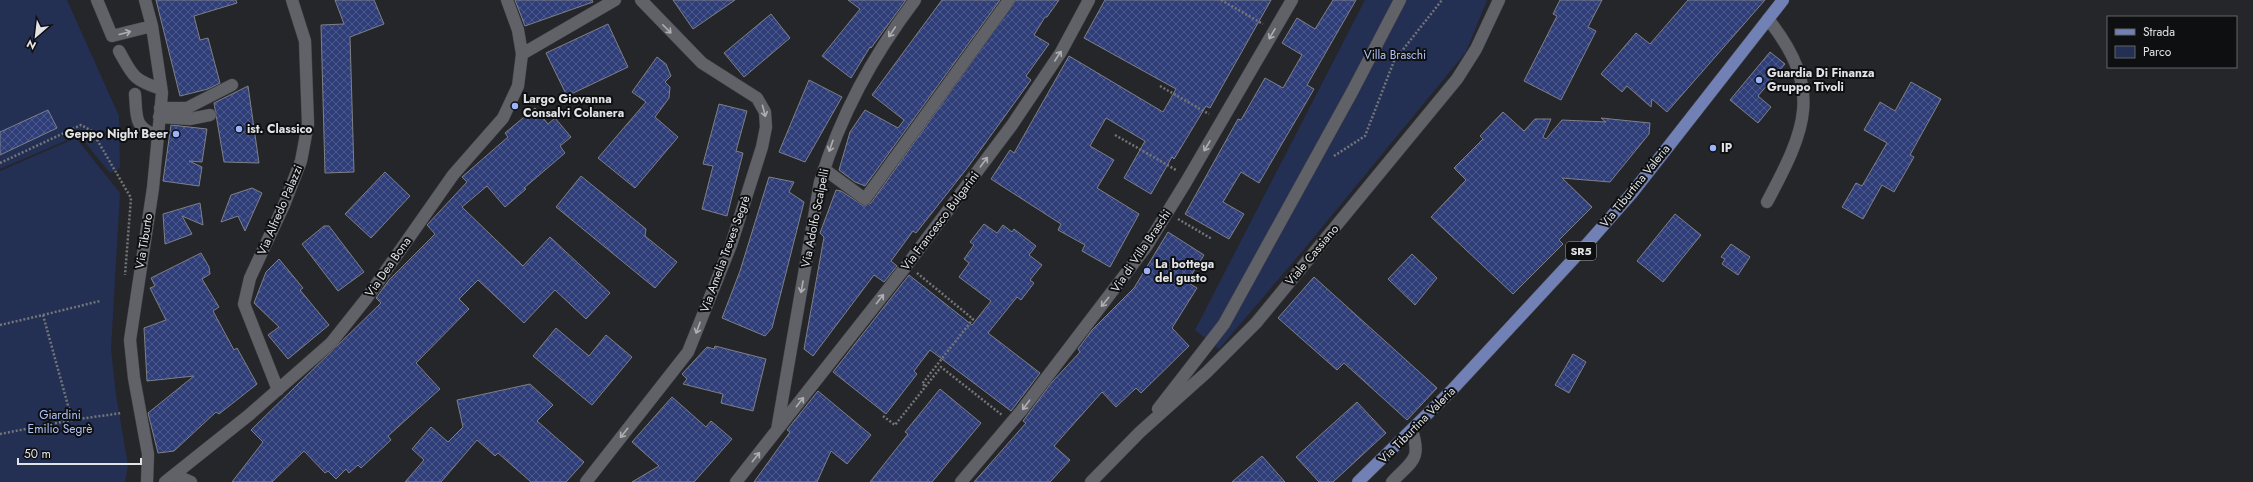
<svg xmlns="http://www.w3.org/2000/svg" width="2253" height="482" font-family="Jost,sans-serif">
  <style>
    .green { fill: #242f54 }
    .building { fill: url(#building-cross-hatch); stroke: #7f8085 }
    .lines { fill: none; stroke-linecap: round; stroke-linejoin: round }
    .minor-casing { stroke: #414246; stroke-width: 13 }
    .major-casing { stroke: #414246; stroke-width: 13 }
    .path { stroke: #747578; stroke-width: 2.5; stroke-dasharray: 2 2; stroke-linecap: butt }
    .minor { stroke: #606267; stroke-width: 12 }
    .major { stroke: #7181b6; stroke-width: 12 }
    .oneway { stroke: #aeafb3 }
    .poi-dot { fill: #9db4fd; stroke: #0e0f11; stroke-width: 1.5 }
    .labels { text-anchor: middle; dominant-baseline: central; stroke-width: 4; stroke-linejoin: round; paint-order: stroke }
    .shield { fill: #0e0f11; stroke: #a2a3a6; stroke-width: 1 }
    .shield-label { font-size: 11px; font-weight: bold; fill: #e2e3e6 }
    .park-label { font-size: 12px; fill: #b0c2f8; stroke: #0e0f11 }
    .poi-label { font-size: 12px; font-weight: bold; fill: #e2e3e6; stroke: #0e0f11; text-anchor: start }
    .street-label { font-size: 12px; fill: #e2e3e6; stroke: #0e0f11 }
  </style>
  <defs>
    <pattern id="building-cross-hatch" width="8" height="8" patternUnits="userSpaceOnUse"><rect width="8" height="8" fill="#2f3e79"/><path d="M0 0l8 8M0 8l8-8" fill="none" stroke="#4d5a8c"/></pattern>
  </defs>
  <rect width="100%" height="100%" fill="#25262a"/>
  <path class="green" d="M 0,0 L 67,0 L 119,116 L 120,168 L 110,173 L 79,135 L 0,169 Z
    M 1365,0 L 1487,0 L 1466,52 L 1305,248 L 1219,349 L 1195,330 Z
    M 76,138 L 120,193 L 111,349 L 116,395 L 128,465 L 125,482 L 0,482 L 0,171 Z"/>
  <path class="building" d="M 156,0 L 236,0 L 237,3 L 194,16 L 200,40 L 208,38 L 220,83 L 208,89 L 180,96 Z
    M 335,0 L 374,0 L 384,24 L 350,37 L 354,172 L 325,173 L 321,25 L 344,24 Z
    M 515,0 L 592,0 L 593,2 L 525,26 Z
    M 673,0 L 735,0 L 693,29 Z
    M 848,0 L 906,0 L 871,48 L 870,47 L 851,78 L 822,56 L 860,9 Z
    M 942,0 L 1000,0 L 865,186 L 855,182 L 839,170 L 850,132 L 865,110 L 898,128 L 904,120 L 872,95 Z
    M 1016,0 L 1059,0 L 1047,17 L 1045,17 L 1034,35 L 1049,44 L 1026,76 L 1031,80 L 968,167 L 916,233 L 913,231 L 891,261 L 897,266 L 884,282 L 874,275 L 813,356 L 804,349 L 824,237 L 820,233 L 836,190 L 841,191 L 864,206 L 871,203 Z
    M 1105,0 L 1271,0 L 1210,108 L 1206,106 L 1174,159 L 1172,157 L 1151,194 L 1124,178 L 1145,141 L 1106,118 L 1090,146 L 1114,160 L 1097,188 L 1139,214 L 1110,267 L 1082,251 L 1085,245 L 1058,230 L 1061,224 L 991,179 L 1010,150 L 1014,153 L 1069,56 L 1163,112 L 1176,89 L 1084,38 Z
    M 1333,0 L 1356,0 L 1307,85 L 1314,89 L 1259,183 L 1241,172 L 1223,202 L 1244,214 L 1229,239 L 1185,214 L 1238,119 L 1241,120 L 1265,78 L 1283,88 L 1302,55 L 1282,43 L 1297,18 L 1315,29 Z
    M 1560,0 L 1602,0 L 1588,27 L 1596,31 L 1561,100 L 1524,81 L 1557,16 L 1553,14 Z
    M 1688,0 L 1765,0 L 1667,112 L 1652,99 L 1651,107 L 1627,86 L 1622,92 L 1601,74 L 1636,33 L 1650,44 Z
    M 771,14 L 790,38 L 744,77 L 724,53 Z
    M 608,24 L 628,67 L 567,96 L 546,53 Z
    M 1770,52 L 1785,64 L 1758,96 L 1771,107 L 1758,123 L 1730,100 Z
    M 657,57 L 666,64 L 671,76 L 665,82 L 670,87 L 669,98 L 655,117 L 678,137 L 635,188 L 598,158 L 646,102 L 632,92 Z
    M 809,80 L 842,97 L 805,162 L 779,152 Z
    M 1911,82 L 1941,99 L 1910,155 L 1914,157 L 1894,192 L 1882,185 L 1863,219 L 1842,207 L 1856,183 L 1862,186 L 1887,143 L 1864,130 L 1880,102 L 1895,111 Z
    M 248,86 L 259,163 L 224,162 L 214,103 Z
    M 719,104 L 747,111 L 736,151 L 743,153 L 727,216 L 702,209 L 713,166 L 703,164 Z
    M 535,108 L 548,124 L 555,118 L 571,137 L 560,146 L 565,153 L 524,188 L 526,189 L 505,207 L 487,186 L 462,207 L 523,266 L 550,237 L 610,293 L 586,319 L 555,290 L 524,323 L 478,280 L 459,299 L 469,309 L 416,363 L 440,389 L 388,436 L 391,440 L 361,468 L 358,465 L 349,473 L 346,469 L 336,479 L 328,471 L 325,473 L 304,451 L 272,482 L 232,482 L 263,442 L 251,430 L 381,303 L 376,298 L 389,280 L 435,234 L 427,225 L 467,182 L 462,177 L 508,137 L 505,133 Z
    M 48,110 L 57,128 L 0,155 L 0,132 Z
    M 1503,112 L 1524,131 L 1535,119 L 1551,119 L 1543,137 L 1546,139 L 1562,120 L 1606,122 L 1601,118 L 1650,123 L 1649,134 L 1610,182 L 1562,178 L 1592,207 L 1559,240 L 1563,244 L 1513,294 L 1431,217 L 1466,180 L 1454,168 L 1483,139 L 1480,136 Z
    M 171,125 L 207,129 L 202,162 L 189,161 L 202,167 L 199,186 L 163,181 Z
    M 385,172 L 410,196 L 371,238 L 345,214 Z
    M 581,176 L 646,229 L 645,236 L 677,262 L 655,288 L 556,207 Z
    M 769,177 L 794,182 L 789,192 L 804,202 L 772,328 L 765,336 L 722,318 L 740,271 Z
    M 252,188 L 262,193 L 245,231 L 238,216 L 221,222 L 231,195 Z
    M 200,203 L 203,225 L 182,216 L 192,234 L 165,244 L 163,214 Z
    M 1675,214 L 1701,235 L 1663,282 L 1637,261 Z
    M 984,224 L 997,233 L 1003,225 L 1012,232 L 1014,229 L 1036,246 L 1029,255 L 1042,265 L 1030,280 L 1034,283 L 1021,300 L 1017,297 L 988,333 L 1040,373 L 1011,411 L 930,350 L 914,371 L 917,374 L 886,414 L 833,372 L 909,275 L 972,325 L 991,301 L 959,277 L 969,263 L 964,259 L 974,245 L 970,242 Z
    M 324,226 L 329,226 L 364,272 L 338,291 L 302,244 Z
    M 1168,232 L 1204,255 L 1187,282 L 1197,288 L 1172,328 L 1189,346 L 1141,393 L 1136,388 L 1116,407 L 1102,392 L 1054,446 L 1070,460 L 1050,482 L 974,482 L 1026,423 L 1023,421 L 1052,382 L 1080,352 L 1078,349 L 1092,330 L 1134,288 Z
    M 1731,244 L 1750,257 L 1738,275 L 1722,264 L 1725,259 L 1721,257 Z
    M 201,253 L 209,267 L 210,274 L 202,279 L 219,307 L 213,311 L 234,350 L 237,348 L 257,384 L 219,414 L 216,412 L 174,451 L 158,453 L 148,413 L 194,376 L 147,381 L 144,328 L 166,320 L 150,288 L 155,286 L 151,278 Z
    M 1412,254 L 1437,278 L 1415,305 L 1388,279 Z
    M 279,259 L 303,288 L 300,290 L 329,325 L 288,359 L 268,335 L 279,327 L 254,303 L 266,272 Z
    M 1314,277 L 1437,388 L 1407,420 L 1344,363 L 1337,370 L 1278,318 Z
    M 556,328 L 589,356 L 606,335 L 632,357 L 592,405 L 533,356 Z
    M 715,346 L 766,359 L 753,411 L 721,403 L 723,394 L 683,384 L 687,379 L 682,374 L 707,347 L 714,349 Z
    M 1573,354 L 1586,362 L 1569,393 L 1555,385 Z
    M 530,384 L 553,405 L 537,421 L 584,462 L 566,482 L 531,482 L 498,453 L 495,456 L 477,440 L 441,482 L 405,482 L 424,460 L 412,449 L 431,427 L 448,442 L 463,427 L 457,400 Z
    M 940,389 L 981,423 L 932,482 L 870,482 L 908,434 L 905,432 Z
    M 818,391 L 871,435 L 847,464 L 831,451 L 817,482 L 754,482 L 790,432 L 787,430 Z
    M 672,397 L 706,427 L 711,421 L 732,439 L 694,482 L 632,482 L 659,466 L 632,442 Z
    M 1357,402 L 1386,433 L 1333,482 L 1319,482 L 1296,457 Z
    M 1262,456 L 1285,482 L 1232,482 Z"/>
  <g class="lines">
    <g class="minor-casing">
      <path id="minor" d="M 97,0 L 112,36 L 152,26
        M 145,0 L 152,26 L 162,93 L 153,188 L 130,340 L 134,378 L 148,454 L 147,482
        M 119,51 C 133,76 133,80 161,89
        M 522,54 L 615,0
        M 135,94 C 137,117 133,127 158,136
        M 160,108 L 187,108 L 232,85
        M 159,117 L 190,119 L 210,115
        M 824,169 L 865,199 L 1009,0
        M 1767,202 C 1806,129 1824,90 1768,19
        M 278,390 L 244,304 L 250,278 L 284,205 L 301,161 L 308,124 L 305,41 L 292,0
        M 1158,409 L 1224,324 L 1352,92 L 1400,0
        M 777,430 L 820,182 C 841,114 872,57 915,0
        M 175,475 L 191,482
        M 165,482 L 249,415 L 331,343 L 366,299 L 453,175 L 503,118 L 518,86 L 522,54 L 518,30 L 507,0
        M 586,482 L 688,352 L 731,245 L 762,147 L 766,127 L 765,112 L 757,98 L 702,63 L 641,0
        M 736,482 L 907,265 L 1012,125 L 1061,52 L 1089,0
        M 961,482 L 1021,411 L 1146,247 L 1186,182 L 1292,0
        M 1091,482 L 1140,432 L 1207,372 L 1256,323 L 1457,79 L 1476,49 L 1499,0
        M 1392,482 C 1411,461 1422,461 1412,430"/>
    </g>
    <g class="major-casing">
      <path id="major" d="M 1358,482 L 1451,391 L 1580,252 L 1632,193 L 1783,0"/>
    </g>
    <path class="path" d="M 1221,0 L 1263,24
      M 1160,86 L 1209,114
      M 1115,135 L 1176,170
      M 1334,156 L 1365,136 L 1394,61 L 1442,0
      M 0,163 L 81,125 L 92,131 L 131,198 L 125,275
      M 1178,219 L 1212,239
      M 917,273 L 973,319 L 922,384 L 926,386
      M 43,315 L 100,301
      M 0,325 L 43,315 L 72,420
      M 883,416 L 895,425 L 941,367 L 1002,415
      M 0,434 L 72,420 L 122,413"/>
    <use href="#minor" class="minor"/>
    <use href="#major" class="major"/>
  </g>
  <defs><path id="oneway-shaft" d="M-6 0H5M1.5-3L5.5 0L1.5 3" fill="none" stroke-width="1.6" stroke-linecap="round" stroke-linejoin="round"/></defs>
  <g class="oneway">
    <use href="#oneway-shaft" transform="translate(667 29) rotate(45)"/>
    <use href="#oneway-shaft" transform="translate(892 32) rotate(124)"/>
    <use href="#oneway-shaft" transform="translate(125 33) rotate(-15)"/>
    <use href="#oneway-shaft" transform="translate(1272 34) rotate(120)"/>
    <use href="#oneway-shaft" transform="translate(1058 56) rotate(-57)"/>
    <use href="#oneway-shaft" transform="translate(764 111) rotate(75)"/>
    <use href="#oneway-shaft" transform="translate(831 146) rotate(109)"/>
    <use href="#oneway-shaft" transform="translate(1207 146) rotate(121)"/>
    <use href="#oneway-shaft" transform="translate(984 162) rotate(-53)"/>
    <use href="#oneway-shaft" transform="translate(802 287) rotate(100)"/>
    <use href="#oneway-shaft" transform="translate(880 299) rotate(-52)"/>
    <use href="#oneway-shaft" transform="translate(1105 302) rotate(129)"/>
    <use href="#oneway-shaft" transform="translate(698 328) rotate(110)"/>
    <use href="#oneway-shaft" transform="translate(800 402) rotate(-52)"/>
    <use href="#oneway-shaft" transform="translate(1026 405) rotate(127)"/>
    <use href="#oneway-shaft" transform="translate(624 433) rotate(129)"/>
    <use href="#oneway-shaft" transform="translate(756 457) rotate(-51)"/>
  </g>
  <g class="poi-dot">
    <circle cx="1759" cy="80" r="4"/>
    <circle cx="515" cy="106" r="4"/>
    <circle cx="239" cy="129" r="4"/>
    <circle cx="176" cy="134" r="4"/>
    <circle cx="1713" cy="148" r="4"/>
    <circle cx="1147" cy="271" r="4"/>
  </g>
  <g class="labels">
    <rect class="shield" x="1566" y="242" width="30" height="18" rx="3"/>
    <g class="shield-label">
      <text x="1581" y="251">SR5</text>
    </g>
    <g class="park-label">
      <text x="1395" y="55">Villa Braschi</text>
      <text x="60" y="415">Giardini<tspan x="60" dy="14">Emilio Segrè</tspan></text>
    </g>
    <g class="poi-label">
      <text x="1767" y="73">Guardia Di Finanza<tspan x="1767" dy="14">Gruppo Tivoli</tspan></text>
      <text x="523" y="99">Largo Giovanna<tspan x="523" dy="14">Consalvi Colanera</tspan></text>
      <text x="247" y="129">ist. Classico</text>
      <text x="168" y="134" text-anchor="end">Geppo Night Beer</text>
      <text x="1721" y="148">IP</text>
      <text x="1155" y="264">La bottega<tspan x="1155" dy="14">del gusto</tspan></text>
    </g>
    <g class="street-label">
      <text transform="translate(1635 186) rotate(-51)">Via Tiburtina Valeria</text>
      <text transform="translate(280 210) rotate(-67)">Via Alfredo Palazzi</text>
      <text transform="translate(815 218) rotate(-79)">Via Adolfo Scalpelli</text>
      <text transform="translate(940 221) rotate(-53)">Via Francesco Bulgarini</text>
      <text transform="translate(144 241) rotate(-81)">Via Tiburto</text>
      <text transform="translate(1141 251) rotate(-56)">Via di Villa Braschi</text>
      <text transform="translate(725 254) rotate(-70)">Via Amelia Treves Segrè</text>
      <text transform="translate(1312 255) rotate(-50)">Viale Cassiano</text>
      <text transform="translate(388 267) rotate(-55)">Via Dea Bona</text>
      <text transform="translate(1417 425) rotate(-45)">Via Tiburtina Valeria</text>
    </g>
  </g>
  <rect x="2107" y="16" width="130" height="52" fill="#0e0f11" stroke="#636466"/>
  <rect x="2115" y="29" width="20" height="6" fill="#7181b6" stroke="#636466"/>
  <text x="2143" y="36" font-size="12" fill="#e2e3e6">Strada</text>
  <rect x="2115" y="46" width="20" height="12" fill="#242f54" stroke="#636466"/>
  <text x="2143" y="56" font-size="12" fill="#e2e3e6">Parco</text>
  <g transform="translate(36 36) rotate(208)" stroke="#0e0f11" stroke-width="3" paint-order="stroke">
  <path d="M0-3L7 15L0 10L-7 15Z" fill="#e2e3e6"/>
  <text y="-6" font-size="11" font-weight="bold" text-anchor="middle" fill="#e2e3e6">N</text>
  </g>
  <path d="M18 458v6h123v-6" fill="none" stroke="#e2e3e6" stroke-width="2"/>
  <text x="24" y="458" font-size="12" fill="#e2e3e6" stroke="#0e0f11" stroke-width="3" paint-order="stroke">50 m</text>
</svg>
